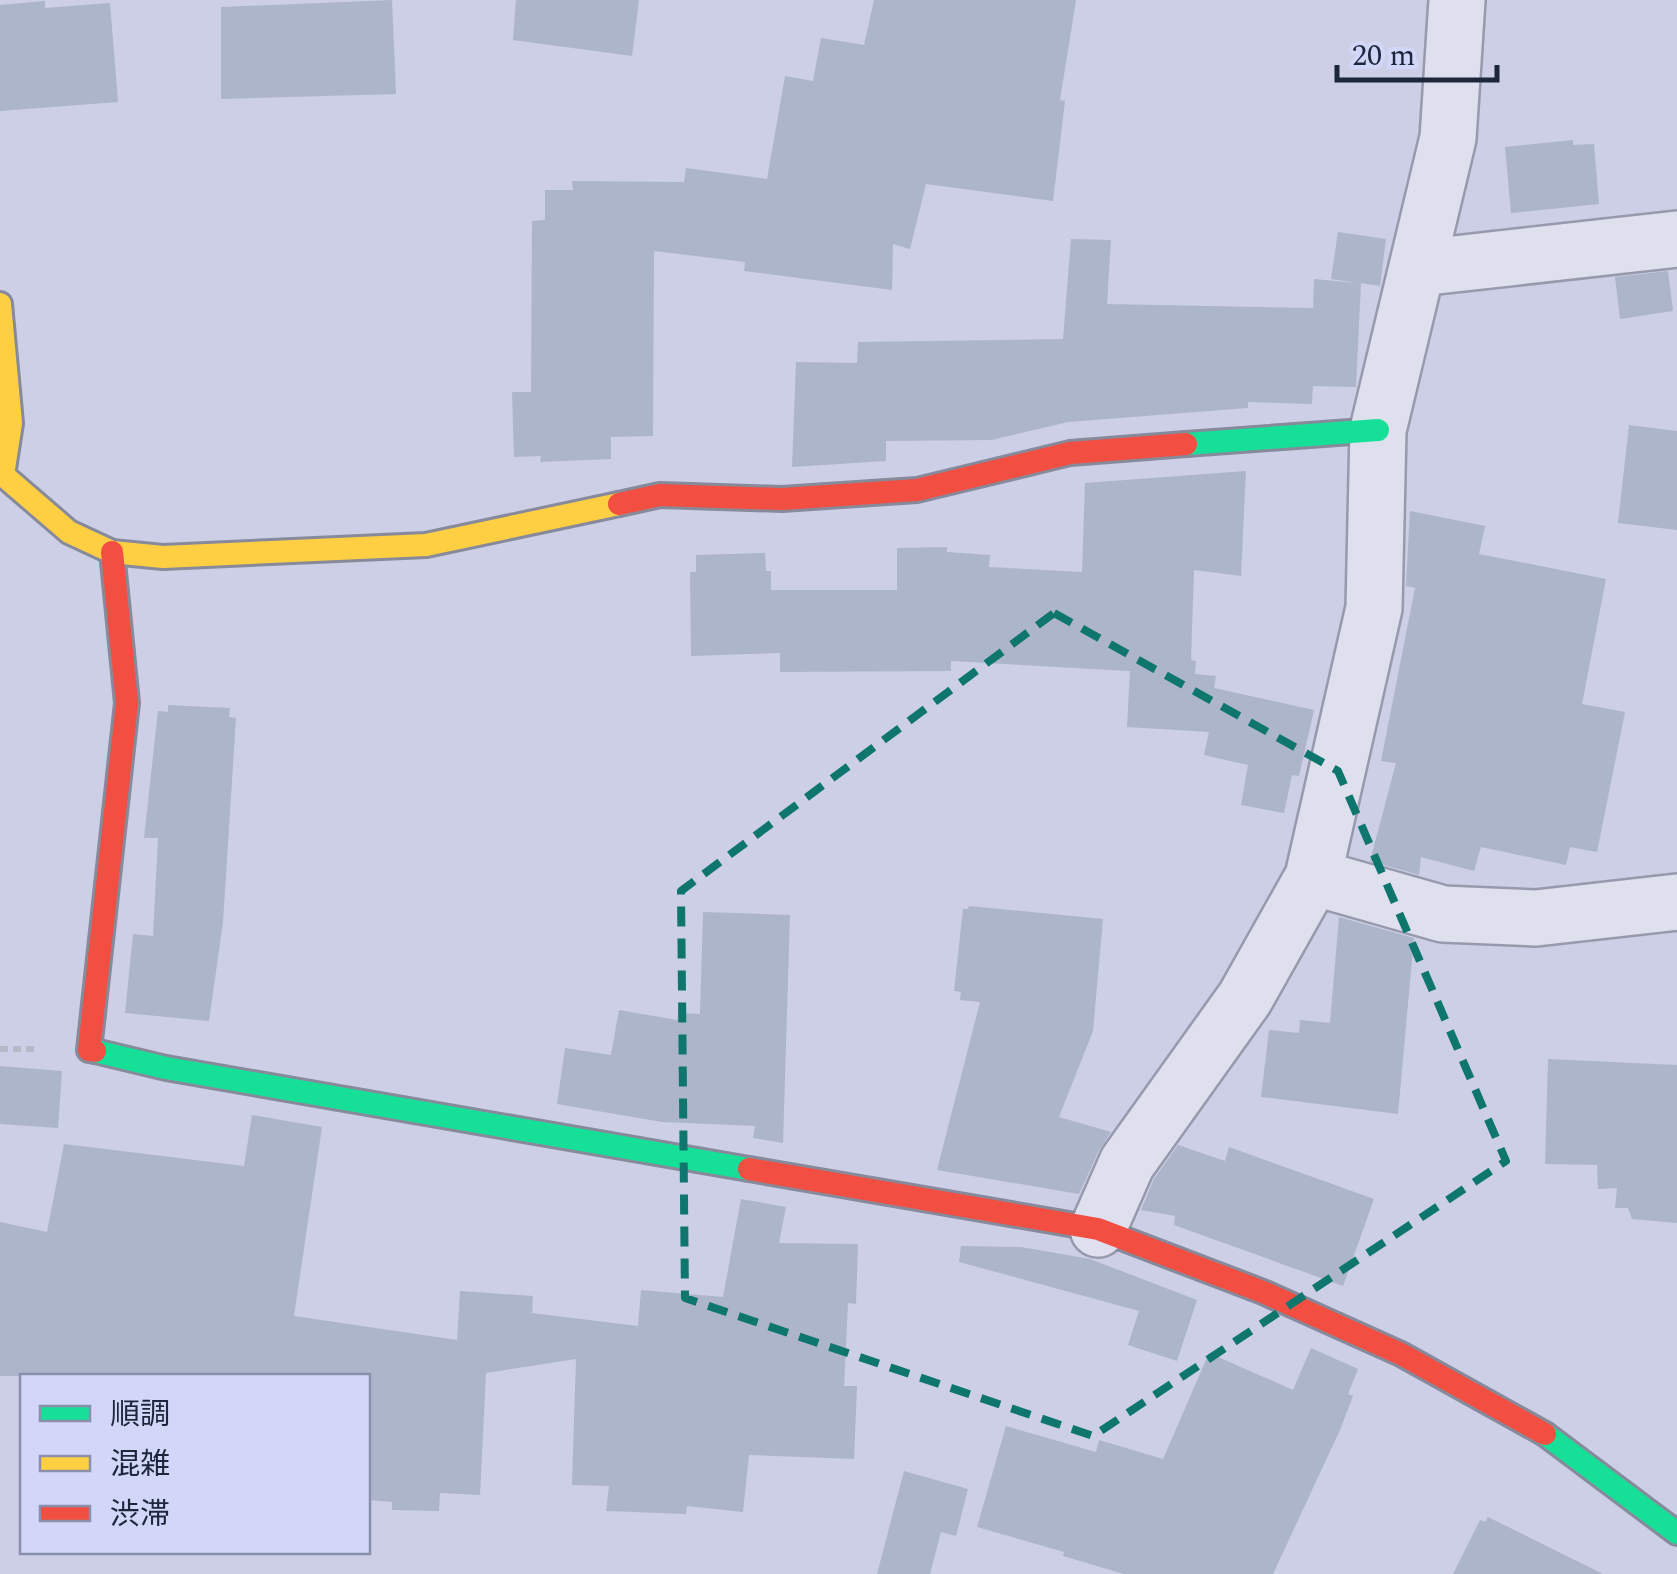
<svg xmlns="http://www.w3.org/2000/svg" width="1677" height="1574" font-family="Spectral,'Noto Sans JP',serif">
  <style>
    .building { fill: #adb5ca }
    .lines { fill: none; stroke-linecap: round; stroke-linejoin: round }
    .street-casing { stroke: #969aac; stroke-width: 60 }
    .fast-casing { stroke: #868a9b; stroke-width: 28 }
    .slow-casing { stroke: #868a9b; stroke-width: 28 }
    .jam-casing { stroke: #868a9b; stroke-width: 28 }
    .path { stroke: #b6b9c7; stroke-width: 6; stroke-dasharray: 8 5; stroke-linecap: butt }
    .street { stroke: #dfe0ee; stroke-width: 55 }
    .fast { stroke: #16e098; stroke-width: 22 }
    .slow { stroke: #ffcf43; stroke-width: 22 }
    .jam { stroke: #f24e42; stroke-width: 22 }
    .marked { fill: none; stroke: #0f766e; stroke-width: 8; stroke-dasharray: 20 12; stroke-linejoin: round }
  </style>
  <rect width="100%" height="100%" fill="#cccfe6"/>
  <path class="building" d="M 392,0 L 396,94 L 221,99 L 221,7 Z
    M 516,0 L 639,0 L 632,56 L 513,40 Z
    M 874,0 L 1076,0 L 1060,100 L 1065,101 L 1053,201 L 926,184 L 910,249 L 893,244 L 892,290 L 744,271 L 745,262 L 654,251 L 653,436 L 611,437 L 611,459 L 540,462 L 541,456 L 514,457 L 512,392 L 531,392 L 532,221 L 545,220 L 545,190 L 573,190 L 572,181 L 684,182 L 686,168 L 767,179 L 785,76 L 813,81 L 821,38 L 864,45 Z
    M 45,1 L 45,8 L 110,3 L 118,102 L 0,111 L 0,5 Z
    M 1573,140 L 1573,145 L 1594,144 L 1599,204 L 1511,213 L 1505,147 Z
    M 1338,232 L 1386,239 L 1380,286 L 1361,283 L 1356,387 L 1313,386 L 1312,404 L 1248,402 L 1248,408 L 1068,422 L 992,440 L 886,441 L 886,461 L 792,467 L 796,362 L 857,363 L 858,342 L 1063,339 L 1071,239 L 1111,240 L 1107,304 L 1313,308 L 1314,279 L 1357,283 L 1331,279 Z
    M 1668,271 L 1673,311 L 1620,319 L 1615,277 Z
    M 1629,425 L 1677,431 L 1677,530 L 1618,523 Z
    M 1246,471 L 1241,576 L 1194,570 L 1191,660 L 1196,661 L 1195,674 L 1216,676 L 1214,688 L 1314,710 L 1299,776 L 1292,775 L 1284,813 L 1241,805 L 1248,765 L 1204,755 L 1209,732 L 1127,727 L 1130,671 L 951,661 L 951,671 L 780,672 L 780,653 L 691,656 L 690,572 L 696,572 L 696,555 L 765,553 L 766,571 L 771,571 L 771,590 L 897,590 L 897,548 L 947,547 L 947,552 L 990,555 L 989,567 L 1082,572 L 1085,483 Z
    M 1410,511 L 1485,526 L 1479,554 L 1606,579 L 1582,704 L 1625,712 L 1597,852 L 1570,847 L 1566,865 L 1481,847 L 1474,871 L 1421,857 L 1419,875 L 1370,861 L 1396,763 L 1381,761 L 1415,588 L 1406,586 Z
    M 168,705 L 230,708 L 229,717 L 236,718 L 223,922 L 209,1021 L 125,1013 L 133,934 L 153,936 L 158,838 L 144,838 L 158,711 L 168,712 Z
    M 969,906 L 1103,919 L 1093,1031 L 1059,1117 L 1111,1132 L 1099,1150 L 1079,1194 L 937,1170 L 980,1002 L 960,1000 L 961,992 L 954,991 L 963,909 L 968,909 Z
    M 703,912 L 790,915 L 783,1143 L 753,1138 L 755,1126 L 662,1122 L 557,1104 L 565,1048 L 611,1055 L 619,1010 L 677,1020 L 678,1013 L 700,1014 Z
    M 1339,917 L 1414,938 L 1398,1114 L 1261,1097 L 1269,1030 L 1299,1033 L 1300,1020 L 1330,1023 Z
    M 1548,1059 L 1677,1065 L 1677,1223 L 1632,1219 L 1628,1208 L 1615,1208 L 1617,1188 L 1598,1189 L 1597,1165 L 1545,1164 Z
    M 0,1066 L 62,1071 L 58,1128 L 0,1124 Z
    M 252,1115 L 322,1127 L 294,1316 L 457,1340 L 460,1291 L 533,1296 L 532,1313 L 638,1326 L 641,1290 L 723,1297 L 741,1199 L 786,1207 L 779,1243 L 858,1244 L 856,1304 L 848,1303 L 844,1386 L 857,1386 L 854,1459 L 749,1455 L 743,1512 L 687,1506 L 686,1514 L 606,1511 L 609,1486 L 572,1485 L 576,1359 L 486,1373 L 480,1495 L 440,1493 L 439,1511 L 392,1510 L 392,1502 L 368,1500 L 368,1376 L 0,1376 L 0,1222 L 47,1232 L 64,1144 L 244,1166 Z
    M 1178,1145 L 1225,1161 L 1229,1147 L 1374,1199 L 1343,1286 L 1174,1225 L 1175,1216 L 1141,1210 L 1154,1179 Z
    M 961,1246 L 1021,1247 L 1090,1259 L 1197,1300 L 1177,1361 L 1128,1345 L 1139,1311 L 959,1262 Z
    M 1311,1348 L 1358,1369 L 1348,1394 L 1353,1396 L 1340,1430 L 1273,1574 L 1124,1574 L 1063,1556 L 1064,1552 L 977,1527 L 1006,1426 L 1096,1452 L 1099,1440 L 1163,1459 L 1209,1353 L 1293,1390 Z
    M 904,1471 L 968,1489 L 956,1536 L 941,1532 L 930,1574 L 877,1574 Z
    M 1488,1517 L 1603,1574 L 1453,1574 L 1480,1520 L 1485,1522 Z"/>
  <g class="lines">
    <g class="street-casing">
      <path id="street" d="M 1419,268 L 1677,239
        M 1313,877 L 1443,914 L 1536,918 L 1677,902
        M 1098,1229 L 1127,1163 L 1245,998 L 1313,877 L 1374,608 L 1378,430 L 1448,138 L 1457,0"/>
    </g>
    <g class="fast-casing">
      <path id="fast" d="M 1186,444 L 1378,430
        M 95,1051 L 166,1068 L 749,1169
        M 1545,1434 L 1677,1533"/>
    </g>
    <g class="slow-casing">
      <path id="slow" d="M 0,304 L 11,423 L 3,475 L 69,532 L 112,552 L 163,557 L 426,545 L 619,504"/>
    </g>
    <g class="jam-casing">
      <path id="jam" d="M 619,504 L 660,495 L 782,499 L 917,490 L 1070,453 L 1186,444
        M 95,1051 L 89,1050 L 127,703 L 112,552
        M 749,1169 L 1098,1229 L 1263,1292 L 1401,1354 L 1545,1434"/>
    </g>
    <path class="path" d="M 0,1049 L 38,1049"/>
    <use href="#street" class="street"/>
    <use href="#fast" class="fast"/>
    <use href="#slow" class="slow"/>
    <use href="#jam" class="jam"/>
  </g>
  <path class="marked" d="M 1054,613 L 1338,771 L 1506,1161 L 1093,1436 L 685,1298 L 681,891 Z"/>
  <rect x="20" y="1374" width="350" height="180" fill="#d2d6f8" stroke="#8a90ac" stroke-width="2.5"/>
  <rect x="40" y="1406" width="50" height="15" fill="#16e098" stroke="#8a90ac" stroke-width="2.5"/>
  <text x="110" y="1424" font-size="30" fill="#1d273b">順調</text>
  <rect x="40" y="1456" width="50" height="15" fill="#ffcf43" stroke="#8a90ac" stroke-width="2.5"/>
  <text x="110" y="1474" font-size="30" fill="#1d273b">混雑</text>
  <rect x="40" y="1506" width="50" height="15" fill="#f24e42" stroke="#8a90ac" stroke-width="2.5"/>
  <text x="110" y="1524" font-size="30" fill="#1d273b">渋滞</text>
  <path d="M1337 65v15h160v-15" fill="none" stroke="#1d273b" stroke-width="5"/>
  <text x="1352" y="65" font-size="30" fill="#1d273b" stroke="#d2d6f8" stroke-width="8" paint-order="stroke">20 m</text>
</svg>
